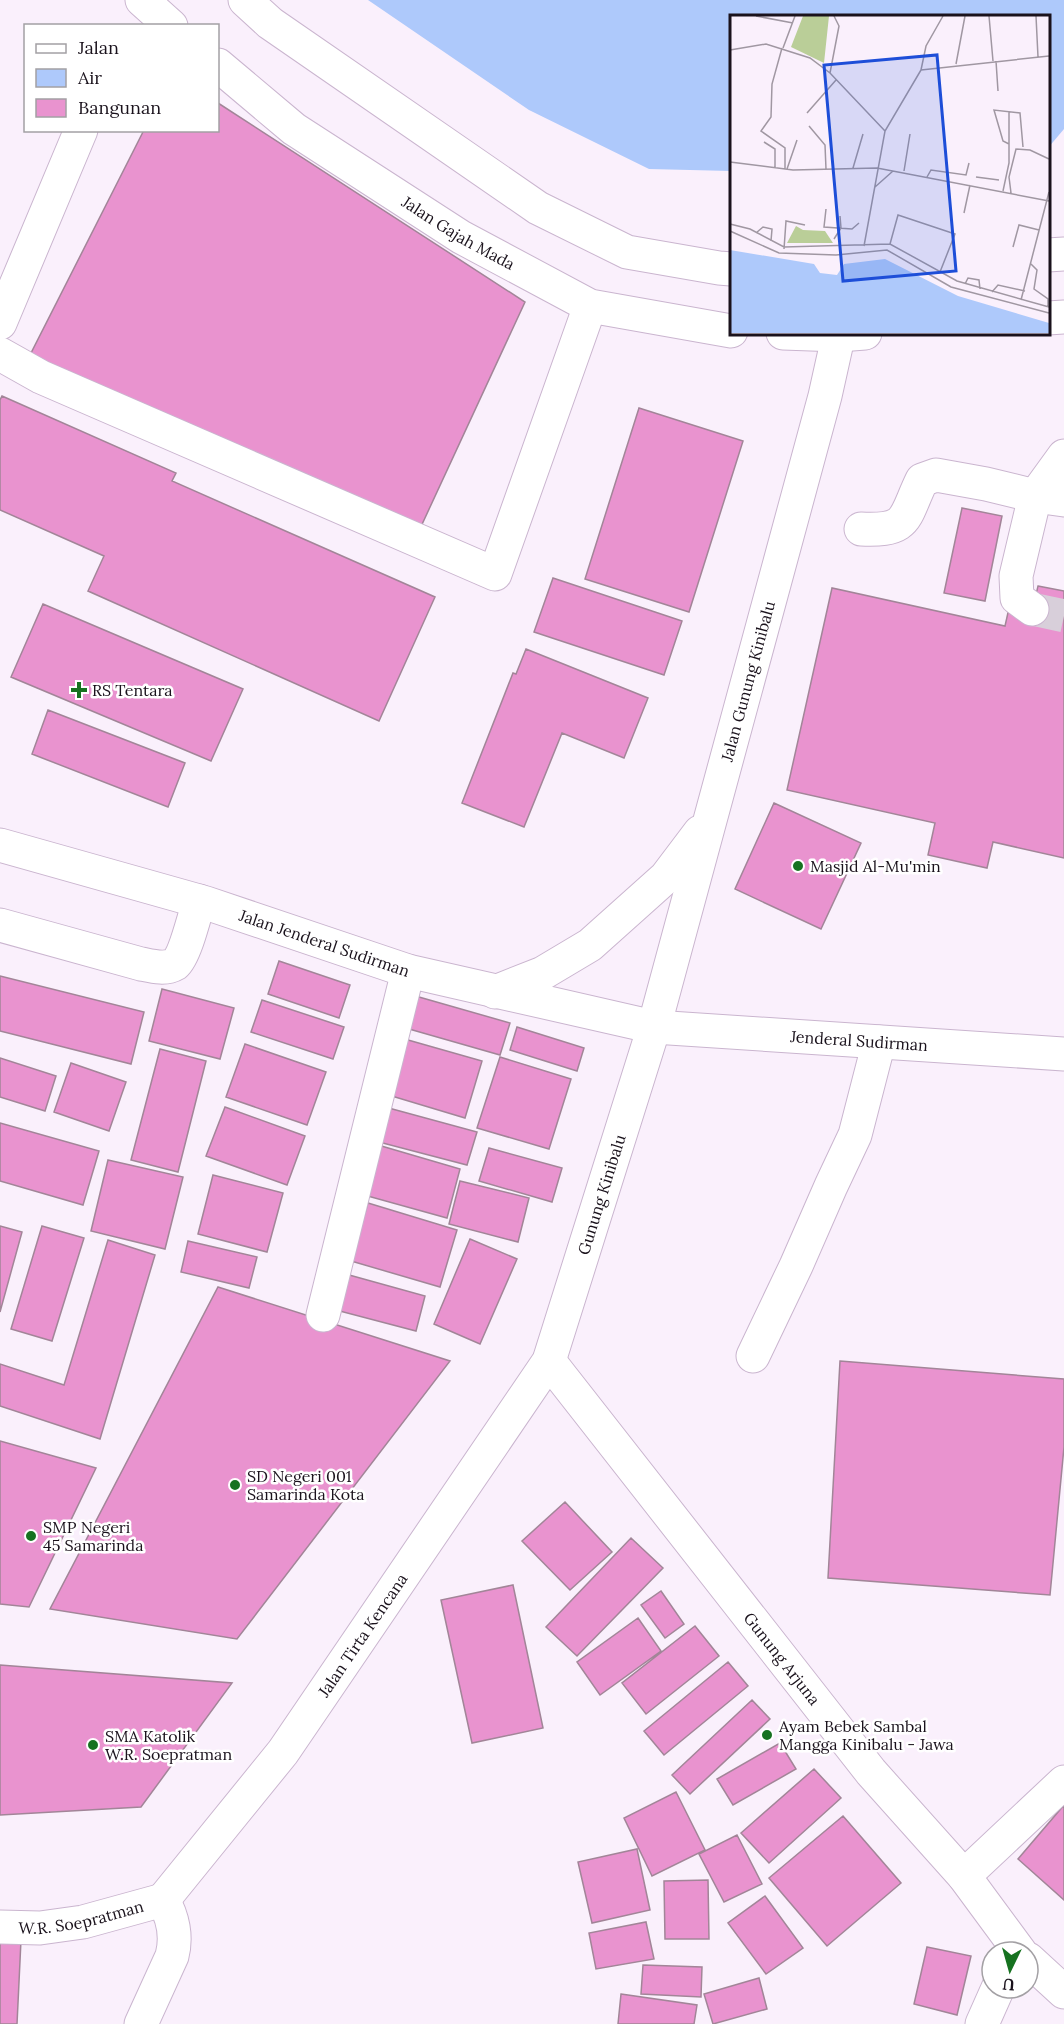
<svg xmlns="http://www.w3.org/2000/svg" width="1064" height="2024" font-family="Lora,serif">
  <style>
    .water { fill: #aec9fb }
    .building { fill: #e993cf; stroke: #a28598; stroke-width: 1.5 }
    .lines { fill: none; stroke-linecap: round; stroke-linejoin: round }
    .minor-tunnel { stroke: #d8cfda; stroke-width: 33; stroke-dasharray: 33 16; stroke-linecap: butt }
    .minor-casing { stroke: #cab5cf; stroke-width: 35 }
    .highway-casing { stroke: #cab5cf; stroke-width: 35 }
    .minor { stroke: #fff; stroke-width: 33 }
    .highway { stroke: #fff; stroke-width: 33 }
    .poi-dot { fill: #167220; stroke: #fff; stroke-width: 2 }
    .labels { text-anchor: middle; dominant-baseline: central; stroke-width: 5; stroke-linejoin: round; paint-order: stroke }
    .street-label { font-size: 16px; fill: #1a121c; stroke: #fff }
    .poi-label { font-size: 16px; fill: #1a121c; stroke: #fff; text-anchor: start }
    .inset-road { fill: none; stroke: #a097a2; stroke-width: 1.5 }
    .view { fill: #1d4ed8; fill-opacity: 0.15; stroke: #1d4ed8; stroke-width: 3 }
    .inset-edge { fill: none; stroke: #1a121c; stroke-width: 3 }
  </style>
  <rect width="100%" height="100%" fill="#faf0fc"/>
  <path class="water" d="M 368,0 L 1064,0 L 1064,129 L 1048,148 L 1048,16 L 731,16 L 731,171 L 649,169 L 529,110 Z"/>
  <path class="building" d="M 218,103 L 525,302 L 418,533 L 27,361 L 144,130 L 218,130 Z
    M 2,396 L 176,473 L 172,481 L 435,597 L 379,721 L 88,591 L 104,556 L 0,510 L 0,400 Z
    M 639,408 L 743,441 L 689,612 L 585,579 Z
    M 962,508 L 1002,516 L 985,601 L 944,593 Z
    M 553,578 L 682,621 L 664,675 L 534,632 Z
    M 1038,586 L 1064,591 L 1064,858 L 993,842 L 987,868 L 928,855 L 935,823 L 787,790 L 832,588 L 1005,626 L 1009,608 L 1032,612 Z
    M 43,604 L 243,689 L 211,761 L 11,677 Z
    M 526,649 L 648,698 L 624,758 L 562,733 L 524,827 L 462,803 L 513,673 L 516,674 Z
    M 48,710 L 185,763 L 168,807 L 32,754 Z
    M 774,803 L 861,843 L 821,929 L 735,889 Z
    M 279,961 L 350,985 L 339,1018 L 268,994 Z
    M 0,976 L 144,1012 L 131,1064 L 0,1031 Z
    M 162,989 L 234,1008 L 220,1059 L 149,1041 Z
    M 412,995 L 510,1023 L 500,1055 L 402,1027 Z
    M 262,1000 L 344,1027 L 333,1059 L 251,1032 Z
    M 517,1027 L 584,1048 L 577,1071 L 510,1050 Z
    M 401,1038 L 482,1061 L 465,1118 L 385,1094 Z
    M 245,1044 L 326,1072 L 307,1125 L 226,1097 Z
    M 160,1049 L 206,1061 L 178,1172 L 131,1160 Z
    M 500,1057 L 571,1079 L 549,1149 L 477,1128 Z
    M 0,1058 L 56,1076 L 45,1111 L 0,1097 Z
    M 71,1063 L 126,1082 L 109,1131 L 54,1112 Z
    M 225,1107 L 305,1136 L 287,1185 L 206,1156 Z
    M 385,1107 L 477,1132 L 467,1165 L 375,1141 Z
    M 0,1123 L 99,1151 L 83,1205 L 0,1181 Z
    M 378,1145 L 460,1169 L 447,1218 L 364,1195 Z
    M 489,1148 L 562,1168 L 552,1202 L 479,1181 Z
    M 108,1160 L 183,1177 L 165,1249 L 91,1231 Z
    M 213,1175 L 283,1193 L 267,1252 L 198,1234 Z
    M 460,1181 L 529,1198 L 518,1242 L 449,1224 Z
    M 368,1203 L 457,1230 L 440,1287 L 351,1261 Z
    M 0,1226 L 22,1232 L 0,1312 Z
    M 42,1226 L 84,1238 L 52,1341 L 11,1329 Z
    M 470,1239 L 517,1259 L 480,1344 L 434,1324 Z
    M 108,1240 L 155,1255 L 100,1439 L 0,1406 L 0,1364 L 64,1385 Z
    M 188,1241 L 257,1257 L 249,1288 L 181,1272 Z
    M 342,1273 L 425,1296 L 416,1331 L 332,1309 Z
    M 218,1287 L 450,1361 L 237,1639 L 50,1609 Z
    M 840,1361 L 1064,1379 L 1064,1447 L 1050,1595 L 828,1578 Z
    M 0,1441 L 96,1468 L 29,1607 L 0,1604 Z
    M 565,1502 L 612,1552 L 570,1590 L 522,1541 Z
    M 631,1538 L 663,1568 L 577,1656 L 546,1627 Z
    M 513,1585 L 543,1728 L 472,1743 L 441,1600 Z
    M 661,1591 L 684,1624 L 665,1638 L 641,1605 Z
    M 638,1618 L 661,1651 L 600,1695 L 577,1662 Z
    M 695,1626 L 719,1656 L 646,1714 L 622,1683 Z
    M 728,1662 L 748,1686 L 664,1755 L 644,1731 Z
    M 0,1665 L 232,1683 L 141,1807 L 0,1815 Z
    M 752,1700 L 770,1719 L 690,1794 L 672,1775 Z
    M 780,1743 L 796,1769 L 733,1805 L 717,1779 Z
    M 814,1769 L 841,1798 L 769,1863 L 741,1833 Z
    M 676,1792 L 705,1850 L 652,1876 L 624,1818 Z
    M 1064,1805 L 1064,1900 L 1018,1859 Z
    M 843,1816 L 901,1883 L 827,1946 L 769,1878 Z
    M 737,1835 L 762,1884 L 724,1902 L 699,1854 Z
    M 637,1849 L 650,1910 L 592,1923 L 578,1862 Z
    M 708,1880 L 709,1939 L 665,1939 L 664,1881 Z
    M 765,1896 L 803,1948 L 766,1974 L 728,1923 Z
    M 646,1922 L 654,1959 L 596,1969 L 589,1933 Z
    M 0,1938 L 21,1940 L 17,2024 L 0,2024 Z
    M 927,1947 L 971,1956 L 957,2015 L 914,2004 Z
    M 643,1965 L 702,1967 L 701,1997 L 641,1994 Z
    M 759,1978 L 767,2009 L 713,2024 L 704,1994 Z
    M 621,1994 L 697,2005 L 694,2024 L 618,2024 Z"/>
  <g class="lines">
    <path class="minor-tunnel" d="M 1032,609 L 1064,616"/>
    <g class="minor-casing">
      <g id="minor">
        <path d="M 0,323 L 81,130"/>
        <path d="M 0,354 L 41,377 L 495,574 L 590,306"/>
        <path d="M 861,529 C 910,531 903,519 922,480 L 936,475 L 986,484 L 1035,496 L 1064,500"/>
        <path d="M 1032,609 L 1017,598 L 1016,576 L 1035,496 L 1064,456"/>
        <path id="s1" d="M 0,845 L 206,903 L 408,971 L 654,1027 L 1064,1054"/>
        <path d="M 0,925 L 141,964 C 151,966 165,970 175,964 C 185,956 195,914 199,901"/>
        <path d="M 495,992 L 543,973 L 590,945 L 666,877 L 700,832"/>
        <path d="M 323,1315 L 408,971"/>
        <path d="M 753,1356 L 796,1266 L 831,1186 L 855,1135 L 879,1042"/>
        <path id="s2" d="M 549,1361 L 871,1772 L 964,1876 L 1020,1952"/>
        <path d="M 964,1876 L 1064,1782"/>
        <path id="s3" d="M 163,1900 L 283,1752 L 549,1361 L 654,1027 L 825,396 L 839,333"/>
        <path id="s4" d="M 0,1927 L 40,1928 L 83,1922 L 163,1900"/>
        <path d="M 1028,1959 L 1064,1992"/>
        <path d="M 141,2024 L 172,1956 C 177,1937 173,1917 163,1900"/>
        <path d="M 982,2024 L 998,1988"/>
      </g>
    </g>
    <g class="highway-casing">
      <g id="highway">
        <path d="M 142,0 L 171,26"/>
        <path d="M 245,0 L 270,23 L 538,208 L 627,252 L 719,268 L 731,269"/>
        <path id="s5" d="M 218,65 L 294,129 L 461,237 L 590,306 L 731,331"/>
        <path d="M 1048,255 L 1064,254"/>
        <path d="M 1048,318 L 1064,317"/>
        <path d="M 783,333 L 839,335 L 865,333"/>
      </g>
    </g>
    <use href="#minor" class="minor"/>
    <use href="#highway" class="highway"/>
  </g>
  <g class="poi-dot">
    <path d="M76 681h6v6h6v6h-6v6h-6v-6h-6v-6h6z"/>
    <circle cx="798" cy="866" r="6"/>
    <circle cx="235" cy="1485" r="6"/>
    <circle cx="31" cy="1536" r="6"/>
    <circle cx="767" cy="1735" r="6"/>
    <circle cx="93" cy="1745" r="6"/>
  </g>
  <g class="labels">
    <g class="street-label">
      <text stroke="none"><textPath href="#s5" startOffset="294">Jalan Gajah Mada</textPath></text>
      <text stroke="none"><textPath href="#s3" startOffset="1372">Jalan Gunung Kinibalu</textPath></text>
      <text stroke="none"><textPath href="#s1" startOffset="339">Jalan Jenderal Sudirman</textPath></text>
      <text stroke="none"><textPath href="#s1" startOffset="885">Jenderal Sudirman</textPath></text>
      <text stroke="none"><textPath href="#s3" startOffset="838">Gunung Kinibalu</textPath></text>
      <text stroke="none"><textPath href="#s3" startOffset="332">Jalan Tirta Kencana</textPath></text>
      <text stroke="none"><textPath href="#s2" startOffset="378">Gunung Arjuna</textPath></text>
      <text stroke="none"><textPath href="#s4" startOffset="82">W.R. Soepratman</textPath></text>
    </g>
    <g class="poi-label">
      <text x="92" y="690">RS Tentara</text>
      <text x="810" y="866">Masjid Al-Mu'min</text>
      <text x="247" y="1476">SD Negeri 001<tspan x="247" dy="18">Samarinda Kota</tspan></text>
      <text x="43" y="1527">SMP Negeri<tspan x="43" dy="18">45 Samarinda</tspan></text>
      <text x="779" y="1726">Ayam Bebek Sambal<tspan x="779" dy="18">Mangga Kinibalu - Jawa</tspan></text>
      <text x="105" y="1736">SMA Katolik<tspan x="105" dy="18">W.R. Soepratman</tspan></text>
    </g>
  </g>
  <g transform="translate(730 15)">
    <rect width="320" height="320" fill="#faf0fc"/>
    <path d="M 73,1 L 99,1 L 94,48 L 61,32 ZM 66,211 L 73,215 L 95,216 L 103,228 L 57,228 Z" fill="#bace98"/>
    <path d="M 0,235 L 84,249 L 90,258 L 107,260 L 114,249 L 155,244 L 228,281 L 319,308 L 319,318 L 0,318 Z" fill="#aec9fb"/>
    <path class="inset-road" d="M 26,1 L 63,8M 259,1 L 263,46M 306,1 L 308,42M 52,33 L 42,69 L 41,102 L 31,116 L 55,133 L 55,154M 53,33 L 65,1M 0,35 L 36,29 L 80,43 L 100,58 L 155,116M 266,46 L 268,76M 226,49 L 235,1M 191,55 L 319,41M 191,55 L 196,31 L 213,1M 100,58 L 109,11 L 104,1M 77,98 L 106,65M 79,111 L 95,130 L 96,154M 34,127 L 45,134 L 45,153M 279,129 L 273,126 L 264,95 L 290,98 L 293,132M 0,147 L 63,155 L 147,153 L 319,186M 123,153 L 133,119M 57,154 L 67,125M 174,156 L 180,119M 197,162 L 201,155 L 236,160 L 239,148M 246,162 L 269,165M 145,172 L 163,156M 273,176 L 279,148 L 279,97M 281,178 L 279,162 L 286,134 L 300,135 L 319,144M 96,194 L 94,212 L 122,214 L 129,208M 234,198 L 240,170M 0,209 L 20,214 L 54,232 L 160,229 L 227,266 L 319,292M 0,216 L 49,238 L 106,240 L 157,235 L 221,272 L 319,298M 26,218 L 33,212 L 42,214 L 41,226M 104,224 L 111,213 L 110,201M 160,229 L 168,200 L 225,219 L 210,257M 134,231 L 155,116 L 191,55M 283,232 L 289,210 L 309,215M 54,234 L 56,206 L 75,210M 301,249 L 307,255 L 304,274 L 318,284 L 318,291M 235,269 L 238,263 L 249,265 L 250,274M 262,277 L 268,270 L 295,276M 291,285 L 319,177"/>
    <path class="view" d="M 207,40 L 226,256 L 113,266 L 94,50 Z"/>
    <rect width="320" height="320" class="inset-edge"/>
  </g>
  <rect x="24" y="24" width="195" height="108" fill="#ffffff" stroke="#a3a0a4" stroke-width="1.5"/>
  <rect x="36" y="44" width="30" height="9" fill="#ffffff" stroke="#a3a0a4" stroke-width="1.5"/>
  <text x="78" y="54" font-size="18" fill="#1a121c">Jalan</text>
  <rect x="36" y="69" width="30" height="18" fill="#aec9fb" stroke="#a3a0a4" stroke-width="1.5"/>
  <text x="78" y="84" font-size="18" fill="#1a121c">Air</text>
  <rect x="36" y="99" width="30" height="18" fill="#e993cf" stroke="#a3a0a4" stroke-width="1.5"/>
  <text x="78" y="114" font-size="18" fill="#1a121c">Bangunan</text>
  <g transform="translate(1010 1970) rotate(185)"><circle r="28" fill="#ffffff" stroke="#a3a0a4" stroke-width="1.5"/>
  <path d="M0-4.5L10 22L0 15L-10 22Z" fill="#167220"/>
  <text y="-9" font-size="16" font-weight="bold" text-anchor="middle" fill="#1a121c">U</text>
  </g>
</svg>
